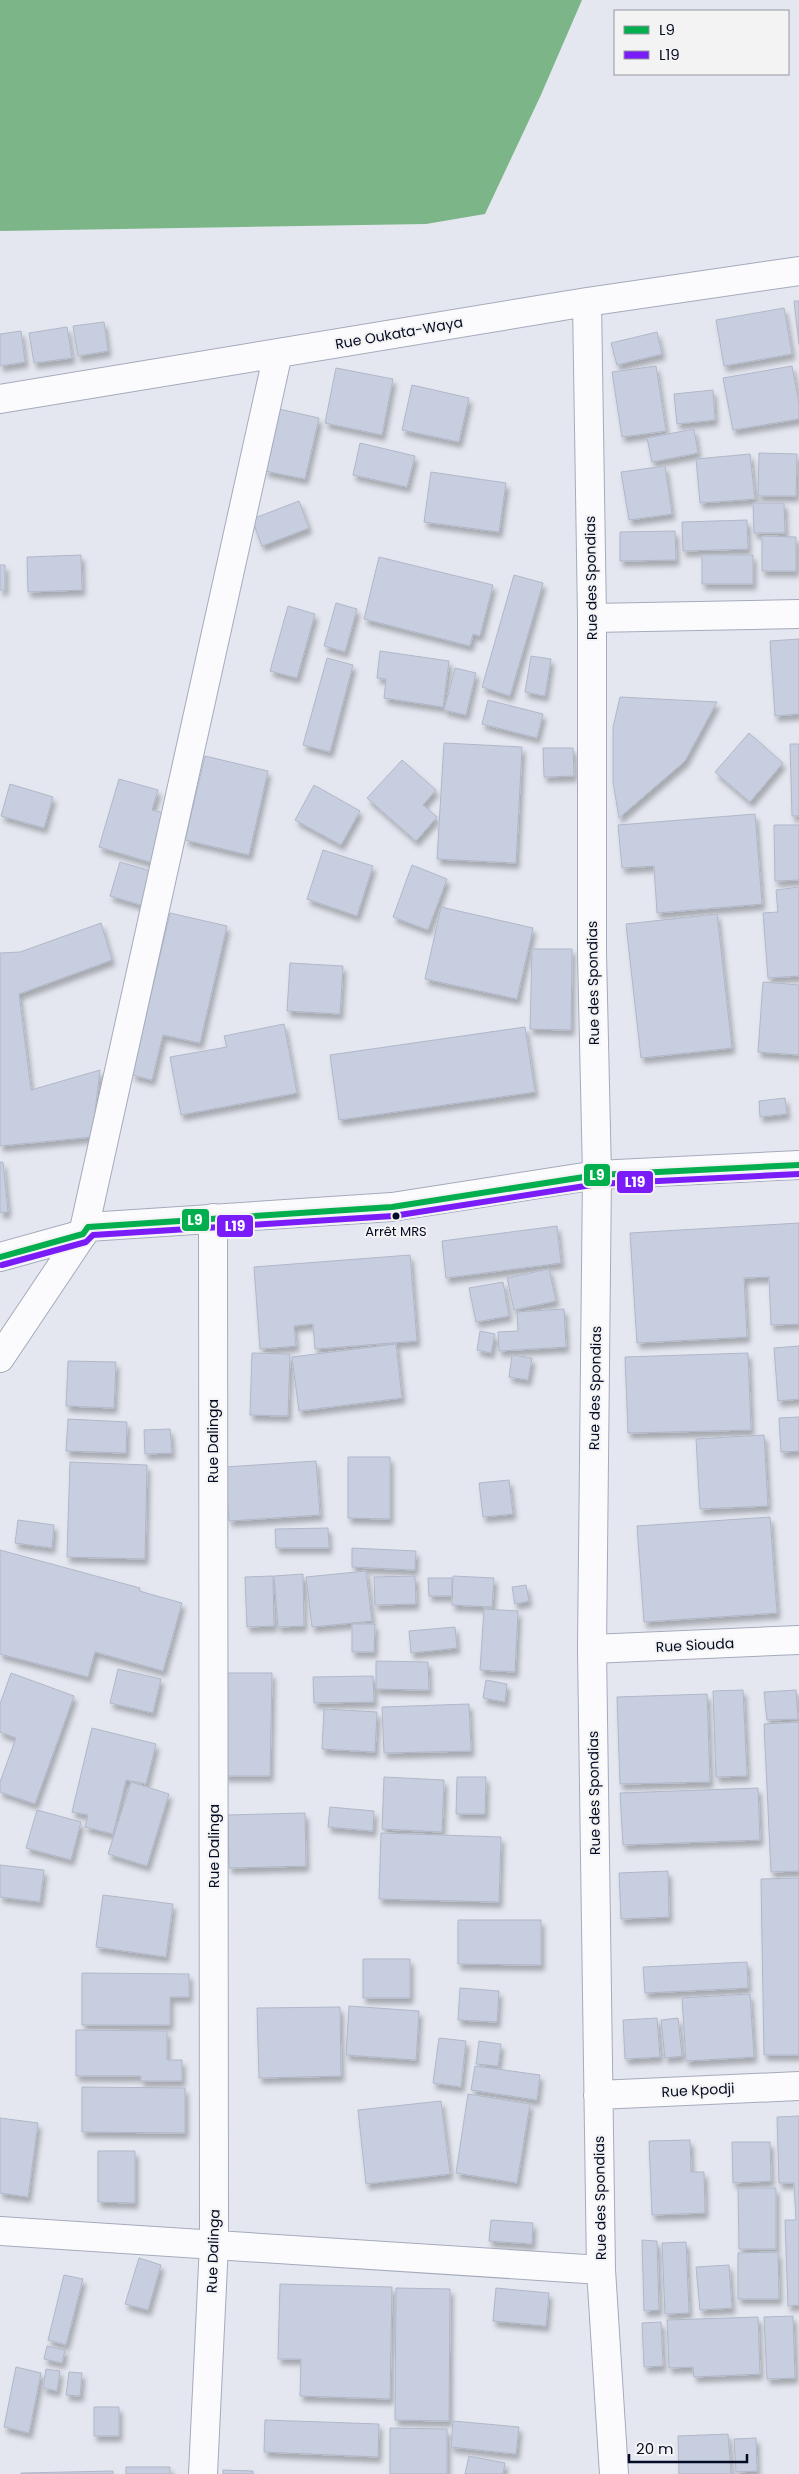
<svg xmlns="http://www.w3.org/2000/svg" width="799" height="2474" font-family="Poppins,sans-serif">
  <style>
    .water { fill: #7cb688 }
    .building { fill: #c6cee0; stroke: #b1b7c8; filter: url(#shadow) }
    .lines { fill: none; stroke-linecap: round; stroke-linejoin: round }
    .minor-casing { stroke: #a5abbc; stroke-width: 30 }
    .tertiary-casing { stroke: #a5abbc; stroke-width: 30 }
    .minor { stroke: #fbfbfd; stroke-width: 28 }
    .tertiary { stroke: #fbfbfd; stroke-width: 28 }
    .bus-1-casing { stroke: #f3f3f3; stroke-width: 10 }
    .bus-2-casing { stroke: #f3f3f3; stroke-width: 10 }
    .bus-1 { stroke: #02ae4e; stroke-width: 6 }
    .bus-2 { stroke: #791cf8; stroke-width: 6 }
    .bus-dot { fill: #040b24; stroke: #f3f3f3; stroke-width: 2 }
    .labels { text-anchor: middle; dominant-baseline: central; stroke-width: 4; stroke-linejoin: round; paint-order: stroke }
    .bus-label { font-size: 13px; fill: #040b24; stroke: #f3f3f3 }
    .street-label { font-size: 14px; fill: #040b24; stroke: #f3f3f3 }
    .line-badge { stroke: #f3f3f3; stroke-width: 2 }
    .badge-label { font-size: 14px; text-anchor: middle; font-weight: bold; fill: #fff }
  </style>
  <defs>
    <filter id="shadow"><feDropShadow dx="3" dy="5.5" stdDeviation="2.5" flood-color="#0004"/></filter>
  </defs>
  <rect width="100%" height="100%" fill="#e4e7f0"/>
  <path class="water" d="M 0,0 L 582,0 L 540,97 L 485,214 L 426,224 L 0,231 Z"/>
  <path class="building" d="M 794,301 L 799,301 L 799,344 Z
    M 784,308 L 792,354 L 724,366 L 716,320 Z
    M 104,322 L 108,351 L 78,356 L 73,326 Z
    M 67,327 L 72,358 L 34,363 L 29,333 Z
    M 21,331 L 25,362 L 0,366 L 0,334 Z
    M 657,332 L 662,354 L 617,365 L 611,343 Z
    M 656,366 L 666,431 L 622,437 L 612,372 Z
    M 792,366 L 799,404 L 799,419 L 733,430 L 723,378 Z
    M 336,368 L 393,379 L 382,435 L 325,423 Z
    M 412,385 L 469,398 L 459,442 L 402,430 Z
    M 713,390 L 715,420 L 677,424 L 674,394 Z
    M 279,409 L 319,418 L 305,479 L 265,471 Z
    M 694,429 L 698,453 L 652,462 L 647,438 Z
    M 360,443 L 415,456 L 407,487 L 353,475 Z
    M 759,453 L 797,454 L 796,496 L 758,496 Z
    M 750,454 L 755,499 L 700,503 L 696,459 Z
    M 665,466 L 672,514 L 629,520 L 621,472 Z
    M 431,472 L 506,483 L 499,532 L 424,522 Z
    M 299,501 L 309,528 L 262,546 L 252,519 Z
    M 753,503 L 784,503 L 785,533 L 754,533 Z
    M 747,520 L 748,549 L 683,551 L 682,522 Z
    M 675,531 L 676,560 L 620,561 L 620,532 Z
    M 762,536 L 796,537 L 796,571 L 762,571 Z
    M 81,555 L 82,590 L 28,592 L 27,557 Z
    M 702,555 L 753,555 L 753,584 L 702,584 Z
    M 379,557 L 493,585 L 480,636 L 473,634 L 470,646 L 364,619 Z
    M 0,565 L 5,565 L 5,590 L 0,590 Z
    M 514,575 L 543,583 L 510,696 L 482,687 Z
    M 336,603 L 357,609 L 345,652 L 324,646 Z
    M 288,606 L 315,614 L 297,678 L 270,671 Z
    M 799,639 L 799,714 L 775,716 L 770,641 Z
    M 380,651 L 449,661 L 443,707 L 384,698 L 386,679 L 377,678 Z
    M 531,656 L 551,659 L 545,696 L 525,692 Z
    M 327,658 L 353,665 L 330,752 L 303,745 Z
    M 455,668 L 476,673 L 466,715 L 444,710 Z
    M 620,697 L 717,702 L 685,761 L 619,818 L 613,782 L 613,727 Z
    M 488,700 L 543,714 L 537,738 L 482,724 Z
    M 749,733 L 783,763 L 750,802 L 715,772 Z
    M 444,743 L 522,747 L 516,863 L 437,859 Z
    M 790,744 L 799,744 L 799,816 L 792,816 Z
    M 543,748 L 573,748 L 574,776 L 544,777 Z
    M 205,756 L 268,771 L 249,855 L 185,840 Z
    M 402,760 L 436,790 L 423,805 L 437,817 L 416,841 L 367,798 Z
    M 119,779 L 158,790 L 152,810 L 167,814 L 153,863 L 99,847 Z
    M 10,784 L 53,797 L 44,828 L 1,816 Z
    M 314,785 L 360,811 L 341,845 L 295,820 Z
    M 755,814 L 762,904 L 657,913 L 654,866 L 622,868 L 618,825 Z
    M 774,825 L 799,825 L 799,880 L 775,881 Z
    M 323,850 L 373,866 L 357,916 L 307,899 Z
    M 120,862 L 154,872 L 144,906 L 110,896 Z
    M 412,865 L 447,879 L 428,930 L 393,917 Z
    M 799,887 L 799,976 L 768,978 L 763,913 L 778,912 L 776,890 Z
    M 441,907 L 533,928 L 517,999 L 425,979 Z
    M 170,913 L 227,926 L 200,1043 L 163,1035 L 152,1080 L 132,1075 Z
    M 717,914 L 732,1048 L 641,1058 L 626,924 Z
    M 101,923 L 112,960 L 19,994 L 31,1090 L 100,1070 L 92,1137 L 0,1146 L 0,953 L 20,952 Z
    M 532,949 L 572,949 L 571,1030 L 530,1029 Z
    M 290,963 L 343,966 L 340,1014 L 287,1011 Z
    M 763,982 L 799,985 L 799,1055 L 758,1052 Z
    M 284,1024 L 297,1093 L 181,1115 L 170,1057 L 227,1047 L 224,1036 Z
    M 525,1027 L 535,1092 L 339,1120 L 330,1055 Z
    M 785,1098 L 787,1114 L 760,1117 L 759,1101 Z
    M 0,1162 L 3,1162 L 8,1212 L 0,1213 Z
    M 799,1223 L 799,1324 L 771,1325 L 769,1277 L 744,1278 L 747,1337 L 637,1343 L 630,1233 Z
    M 557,1226 L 561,1263 L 446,1278 L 442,1241 Z
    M 410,1255 L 417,1341 L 315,1349 L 313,1324 L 294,1326 L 296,1346 L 260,1349 L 254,1267 Z
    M 549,1269 L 556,1301 L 514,1310 L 507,1278 Z
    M 503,1282 L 509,1316 L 476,1322 L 469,1288 Z
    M 564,1309 L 566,1347 L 499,1351 L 498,1332 L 518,1331 L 517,1312 Z
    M 480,1331 L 495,1334 L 491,1353 L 477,1350 Z
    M 396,1344 L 402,1398 L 299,1411 L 292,1357 Z
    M 799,1346 L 799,1399 L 778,1401 L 774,1348 Z
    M 252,1353 L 290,1354 L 288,1416 L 250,1415 Z
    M 748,1353 L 751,1430 L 628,1433 L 625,1357 Z
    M 512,1355 L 532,1358 L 528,1380 L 509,1377 Z
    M 68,1361 L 116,1362 L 114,1408 L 66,1406 Z
    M 799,1417 L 799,1451 L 781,1452 L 779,1418 Z
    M 68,1419 L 127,1422 L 126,1453 L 66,1451 Z
    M 170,1429 L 172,1453 L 145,1454 L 144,1430 Z
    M 764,1435 L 768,1506 L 700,1509 L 696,1439 Z
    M 348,1457 L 390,1457 L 390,1519 L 348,1518 Z
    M 316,1461 L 320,1515 L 229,1521 L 225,1467 Z
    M 70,1462 L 147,1465 L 145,1559 L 67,1557 Z
    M 509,1480 L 513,1514 L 483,1517 L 479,1483 Z
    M 770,1517 L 777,1613 L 644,1622 L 637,1526 Z
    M 18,1520 L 54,1525 L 52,1548 L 15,1543 Z
    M 328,1528 L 329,1548 L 276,1548 L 275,1529 Z
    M 352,1548 L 416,1551 L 415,1570 L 352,1567 Z
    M 0,1550 L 140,1588 L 139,1591 L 182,1603 L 163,1671 L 95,1652 L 88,1677 L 0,1654 Z
    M 366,1571 L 372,1621 L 312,1627 L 306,1577 Z
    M 303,1574 L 304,1626 L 278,1627 L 274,1576 Z
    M 273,1576 L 274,1626 L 247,1627 L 245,1577 Z
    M 415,1576 L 416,1604 L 375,1605 L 374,1577 Z
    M 453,1576 L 494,1578 L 492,1607 L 452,1605 Z
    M 428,1578 L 452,1578 L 452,1596 L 429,1596 Z
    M 526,1585 L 529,1601 L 515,1604 L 512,1587 Z
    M 484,1609 L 518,1611 L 515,1672 L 480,1670 Z
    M 352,1624 L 375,1624 L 374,1652 L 352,1652 Z
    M 455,1627 L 457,1648 L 411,1653 L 409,1631 Z
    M 376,1661 L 428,1662 L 429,1690 L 376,1689 Z
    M 118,1669 L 161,1679 L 153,1713 L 110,1703 Z
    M 11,1673 L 74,1696 L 35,1804 L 0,1792 L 0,1782 L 16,1738 L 0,1732 L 0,1704 Z
    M 226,1673 L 272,1673 L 270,1776 L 224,1776 Z
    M 373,1676 L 374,1702 L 314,1703 L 313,1677 Z
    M 486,1680 L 507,1684 L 505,1702 L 483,1698 Z
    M 743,1690 L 747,1776 L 716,1777 L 713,1691 Z
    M 796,1690 L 798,1719 L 767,1720 L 764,1692 Z
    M 707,1694 L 710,1782 L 620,1784 L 617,1697 Z
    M 469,1704 L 471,1751 L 384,1753 L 382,1707 Z
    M 324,1709 L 377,1712 L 375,1752 L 322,1749 Z
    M 799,1722 L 799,1871 L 771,1872 L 764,1724 Z
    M 92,1728 L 156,1744 L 146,1784 L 126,1780 L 113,1834 L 85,1827 L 88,1815 L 72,1812 Z
    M 384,1777 L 444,1780 L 442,1832 L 382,1829 Z
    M 457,1777 L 486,1777 L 485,1814 L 456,1814 Z
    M 131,1782 L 169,1794 L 147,1866 L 108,1854 Z
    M 758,1788 L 760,1840 L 623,1845 L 620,1793 Z
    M 330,1807 L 374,1811 L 373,1831 L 328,1827 Z
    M 37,1810 L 81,1822 L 71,1860 L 26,1848 Z
    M 305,1813 L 306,1866 L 229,1868 L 228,1815 Z
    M 381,1833 L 501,1837 L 499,1902 L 379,1899 Z
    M 0,1865 L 44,1870 L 40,1902 L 0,1897 Z
    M 668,1871 L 669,1917 L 621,1919 L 619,1873 Z
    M 799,1878 L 799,2055 L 764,2055 L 761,1879 Z
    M 103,1895 L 173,1904 L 166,1957 L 96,1947 Z
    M 458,1920 L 541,1920 L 541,1965 L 458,1964 Z
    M 363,1959 L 410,1959 L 410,1998 L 363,1998 Z
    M 747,1962 L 748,1988 L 645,1993 L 643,1967 Z
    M 82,1973 L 189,1974 L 189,1997 L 170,1997 L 170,2025 L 82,2025 Z
    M 460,1988 L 499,1991 L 497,2022 L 458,2020 Z
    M 750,1994 L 754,2057 L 686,2061 L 682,1998 Z
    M 349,2006 L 419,2011 L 416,2060 L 346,2055 Z
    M 340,2007 L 341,2076 L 259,2078 L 257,2008 Z
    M 657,2018 L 660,2057 L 625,2059 L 623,2020 Z
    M 678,2018 L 682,2056 L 665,2058 L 661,2020 Z
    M 76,2030 L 167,2031 L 167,2060 L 182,2060 L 182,2081 L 141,2081 L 141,2076 L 76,2076 Z
    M 439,2038 L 466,2041 L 461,2087 L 433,2083 Z
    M 479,2041 L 501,2044 L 498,2066 L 476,2064 Z
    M 475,2066 L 540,2075 L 537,2100 L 471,2090 Z
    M 82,2087 L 185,2088 L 185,2133 L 82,2132 Z
    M 468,2094 L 530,2104 L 517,2183 L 456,2173 Z
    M 441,2101 L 450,2174 L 366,2184 L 358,2110 Z
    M 799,2116 L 799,2305 L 788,2306 L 785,2220 L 796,2220 L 794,2183 L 779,2183 L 777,2117 Z
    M 0,2118 L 38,2123 L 28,2197 L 0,2193 Z
    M 690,2140 L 691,2172 L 704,2172 L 705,2213 L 652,2215 L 649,2141 Z
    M 732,2142 L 770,2142 L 771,2181 L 733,2183 Z
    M 98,2151 L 135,2151 L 135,2203 L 98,2202 Z
    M 738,2188 L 776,2188 L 776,2249 L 739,2249 Z
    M 491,2220 L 533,2223 L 532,2244 L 489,2241 Z
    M 642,2240 L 657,2241 L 659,2310 L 644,2311 Z
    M 686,2242 L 689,2313 L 665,2314 L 662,2243 Z
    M 778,2252 L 779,2299 L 738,2299 L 738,2253 Z
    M 139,2258 L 161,2265 L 148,2310 L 125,2304 Z
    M 729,2265 L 732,2308 L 700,2310 L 696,2267 Z
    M 64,2275 L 83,2279 L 66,2345 L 48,2340 Z
    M 280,2284 L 392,2287 L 390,2399 L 300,2396 L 301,2359 L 278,2359 Z
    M 396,2288 L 450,2289 L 449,2421 L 395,2420 Z
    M 496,2288 L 549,2293 L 546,2326 L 493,2321 Z
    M 793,2316 L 795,2378 L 767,2379 L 764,2317 Z
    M 758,2317 L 760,2374 L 694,2377 L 693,2367 L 669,2368 L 667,2320 Z
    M 661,2322 L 663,2366 L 644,2367 L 642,2323 Z
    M 47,2346 L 65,2350 L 62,2363 L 44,2359 Z
    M 16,2367 L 41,2373 L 29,2433 L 4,2427 Z
    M 46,2369 L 60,2371 L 57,2391 L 43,2388 Z
    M 69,2372 L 82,2373 L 80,2396 L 66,2395 Z
    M 94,2407 L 119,2407 L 119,2436 L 94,2436 Z
    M 265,2420 L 379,2424 L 378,2457 L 264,2452 Z
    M 453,2421 L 519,2427 L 516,2454 L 451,2447 Z
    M 390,2428 L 447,2429 L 447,2474 L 390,2474 Z
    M 728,2434 L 731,2474 L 679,2474 L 678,2436 Z
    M 756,2438 L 757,2471 L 736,2472 L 734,2439 Z
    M 469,2456 L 505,2463 L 503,2474 L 465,2474 Z
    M 126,2467 L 170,2467 L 170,2474 L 126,2474 Z
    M 223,2470 L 253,2471 L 253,2474 L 223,2474 Z
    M 113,2471 L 113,2474 L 21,2474 L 21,2473 Z"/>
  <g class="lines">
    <g class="minor-casing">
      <path id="minor" d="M 587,302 L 592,618 L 592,953 L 597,1175 L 592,1649 L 601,2270 L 614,2474
        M 0,399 L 587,302 L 799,271
        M 592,618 L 799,614
        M 0,1358 L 83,1234 L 278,353
        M 592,1649 L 799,1640
        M 598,2095 L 799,2086
        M 0,2231 L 601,2270
        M 203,2474 L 214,2244 L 213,1218"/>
    </g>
    <g class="tertiary-casing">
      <path id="tertiary" d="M 0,1257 L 83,1234 L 88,1227 L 392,1207 L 597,1175 L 799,1165"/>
    </g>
    <use href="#minor" class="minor"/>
    <use href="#tertiary" class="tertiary"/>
    <g class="bus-1-casing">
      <path id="bus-1" d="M 0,1257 L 83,1234 L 88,1227 L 392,1207 L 597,1175 L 799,1165"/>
    </g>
    <g class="bus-2-casing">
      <path id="bus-2" d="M 2,1265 L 86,1242 L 93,1235 L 393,1216 L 598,1184 L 799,1174"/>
    </g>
    <use href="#bus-1" class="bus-1"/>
    <use href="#bus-2" class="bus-2"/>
  </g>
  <circle class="bus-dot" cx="396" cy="1216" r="4.5"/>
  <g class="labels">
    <g class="bus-label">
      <text x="396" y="1231">Arrêt MRS</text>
    </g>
    <g class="street-label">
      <text transform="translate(399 333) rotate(-10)">Rue Oukata-Waya</text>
      <text transform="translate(591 578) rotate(-91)">Rue des Spondias</text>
      <text transform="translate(593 983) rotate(-91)">Rue des Spondias</text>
      <text transform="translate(595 1388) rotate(-89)">Rue des Spondias</text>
      <text transform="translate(213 1441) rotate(-90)">Rue Dalinga</text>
      <text transform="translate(695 1645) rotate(-3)">Rue Siouda</text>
      <text transform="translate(594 1793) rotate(-91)">Rue des Spondias</text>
      <text transform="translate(214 1846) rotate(-90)">Rue Dalinga</text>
      <text transform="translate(698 2090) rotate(-3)">Rue Kpodji</text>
      <text transform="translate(600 2198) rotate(-91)">Rue des Spondias</text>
      <text transform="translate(213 2251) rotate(-88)">Rue Dalinga</text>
    </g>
  </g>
  <g class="line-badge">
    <rect x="583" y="1163" width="28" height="24" rx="5" fill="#02ae4e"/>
    <rect x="616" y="1170" width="38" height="24" rx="5" fill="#791cf8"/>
    <rect x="181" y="1208" width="29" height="24" rx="5" fill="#02ae4e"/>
    <rect x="216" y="1214" width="38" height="24" rx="5" fill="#791cf8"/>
  </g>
  <g class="badge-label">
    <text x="597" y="1180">L9</text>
    <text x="635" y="1187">L19</text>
    <text x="195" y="1225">L9</text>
    <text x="235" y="1231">L19</text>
  </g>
  <rect x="614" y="10" width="175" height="65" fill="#f3f3f3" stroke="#9396a0"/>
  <rect x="624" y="26" width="25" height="8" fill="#02ae4e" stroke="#9396a0"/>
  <text x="659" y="35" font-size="15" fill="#040b24">L9</text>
  <rect x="624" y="51" width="25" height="8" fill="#791cf8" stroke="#9396a0"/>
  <text x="659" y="60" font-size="15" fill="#040b24">L19</text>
  <path d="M629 2454v8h118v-8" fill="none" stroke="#040b24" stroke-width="2.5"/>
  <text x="636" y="2454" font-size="15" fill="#040b24" stroke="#f3f3f3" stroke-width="4" paint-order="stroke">20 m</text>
</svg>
